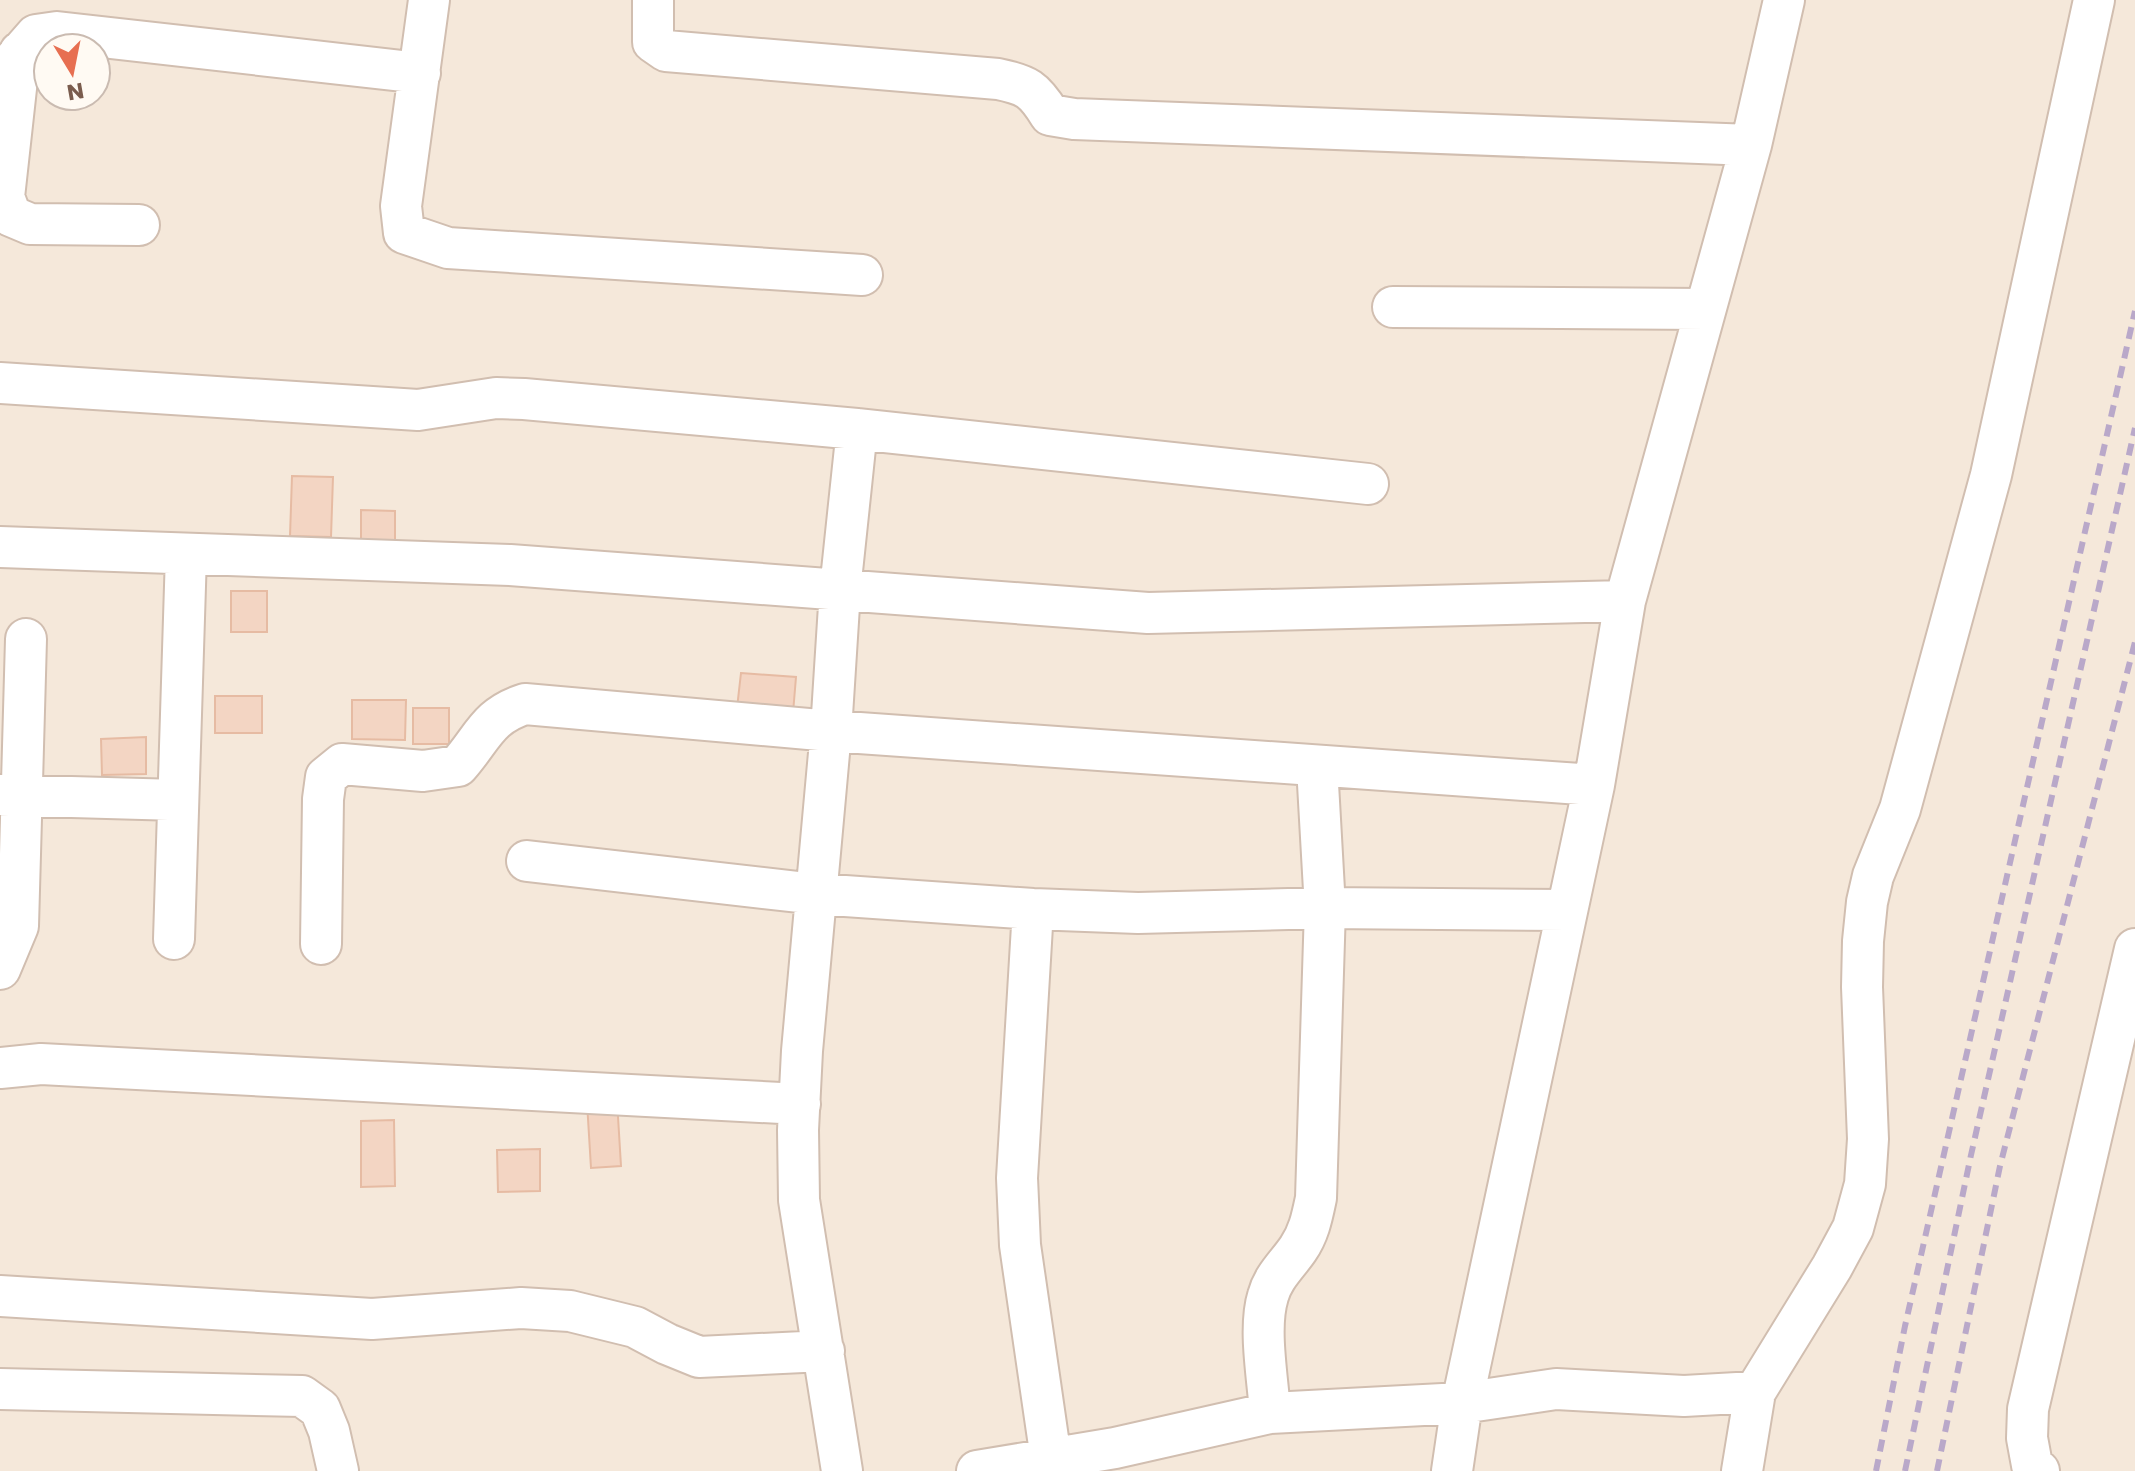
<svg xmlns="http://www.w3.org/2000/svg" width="2135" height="1471" font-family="Poppins,sans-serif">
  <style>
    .residential { fill: #f5e8da; fill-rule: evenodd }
    .building { fill: #f3d5c3; stroke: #e6bba3; stroke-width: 2 }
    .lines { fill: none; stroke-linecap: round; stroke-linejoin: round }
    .minor-casing { stroke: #d1beb0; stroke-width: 44 }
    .minor { stroke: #fff; stroke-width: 40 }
    .rail { stroke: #b9a8c9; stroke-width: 6; stroke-dasharray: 12 8; stroke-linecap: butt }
  </style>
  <rect width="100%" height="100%" fill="#fdf6ec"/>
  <path class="residential" d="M 0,0 L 2135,0 L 2135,1471 L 0,1471 ZM 48,48 L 96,48 L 96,96 L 48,96 Z"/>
  <path class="building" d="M 292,476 L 333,477 L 331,537 L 290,536 Z
    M 361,510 L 395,511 L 395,543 L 361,543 Z
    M 231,591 L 267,591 L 267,632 L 231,632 Z
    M 741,673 L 796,677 L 793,713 L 737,708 Z
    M 215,696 L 262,696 L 262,733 L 215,733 Z
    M 352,700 L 406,700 L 405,740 L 352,739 Z
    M 413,708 L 449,708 L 449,744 L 413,744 Z
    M 146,737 L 146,774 L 102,775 L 101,739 Z
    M 616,1084 L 621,1166 L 591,1168 L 586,1086 Z
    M 394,1120 L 395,1186 L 361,1187 L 361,1121 Z
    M 540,1149 L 540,1191 L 498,1192 L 497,1150 Z"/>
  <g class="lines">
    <g class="minor-casing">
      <path id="minor" d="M 429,0 L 401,206 L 404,233 L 448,248 L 862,275
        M 653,0 L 653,42 L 666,51 L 998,79 C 1027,85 1034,89 1050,115 L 1074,119 L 1751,145
        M 20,52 L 4,197 L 11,216 L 30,224 L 139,225
        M 0,76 L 36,35 L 57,32 L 420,73
        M 1393,307 L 1705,309
        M 0,383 L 418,410 L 496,398 L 524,399 L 857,429 L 1368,484
        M 0,547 L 510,565 L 1148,613 L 1625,601
        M 0,795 L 178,800
        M 527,861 L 816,894 L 1033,909 L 1138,913 L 1325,908 L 1567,910
        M 1033,909 L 1017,1178 L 1020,1245 L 1051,1459
        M 174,939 L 186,554
        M 321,944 L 323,799 L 326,777 L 342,764 L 423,771 L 458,766 C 483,738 487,716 525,704 L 831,731 L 1594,785
        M 0,969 L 18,926 L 26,639
        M 0,1068 L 41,1064 L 800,1104
        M 0,1296 L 372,1319 L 521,1308 L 570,1311 L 635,1327 L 667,1344 L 699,1357 L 824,1351
        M 0,1389 L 302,1396 L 320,1409 L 329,1431 L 338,1471
        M 1270,1413 C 1268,1379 1258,1328 1268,1296 C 1273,1277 1287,1265 1298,1249 C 1309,1233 1312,1217 1316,1198 L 1325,908 L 1317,766
        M 842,1471 L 799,1200 L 798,1130 L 802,1051 L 831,731 L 840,590 L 857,429
        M 977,1471 L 1115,1448 L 1270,1413 L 1462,1403 L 1556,1389 L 1684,1396 L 1755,1392
        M 1452,1471 L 1462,1403 L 1594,785 L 1625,601 L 1751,145 L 1784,0
        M 1742,1471 L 1755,1392 L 1832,1267 L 1853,1228 L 1865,1184 L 1868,1139 L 1862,987 L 1863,941 L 1867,902 L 1873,876 L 1900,809 L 1991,475 L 2094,0
        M 2039,1471 L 2032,1465 L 2027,1438 L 2028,1409 L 2135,949"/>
    </g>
    <use href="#minor" class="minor"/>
    <path class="rail" d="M 1876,1471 L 1905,1326 L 2135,311
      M 1905,1471 L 1971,1155 L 2135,428
      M 1937,1471 L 2000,1166 L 2135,642"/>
  </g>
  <g transform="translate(72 72) rotate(170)"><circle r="38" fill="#fffaf3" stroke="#cabbb1" stroke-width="2"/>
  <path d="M0-6L14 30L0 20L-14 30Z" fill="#e76f51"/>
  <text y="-12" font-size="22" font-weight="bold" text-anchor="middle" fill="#7a5c4d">N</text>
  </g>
</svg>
